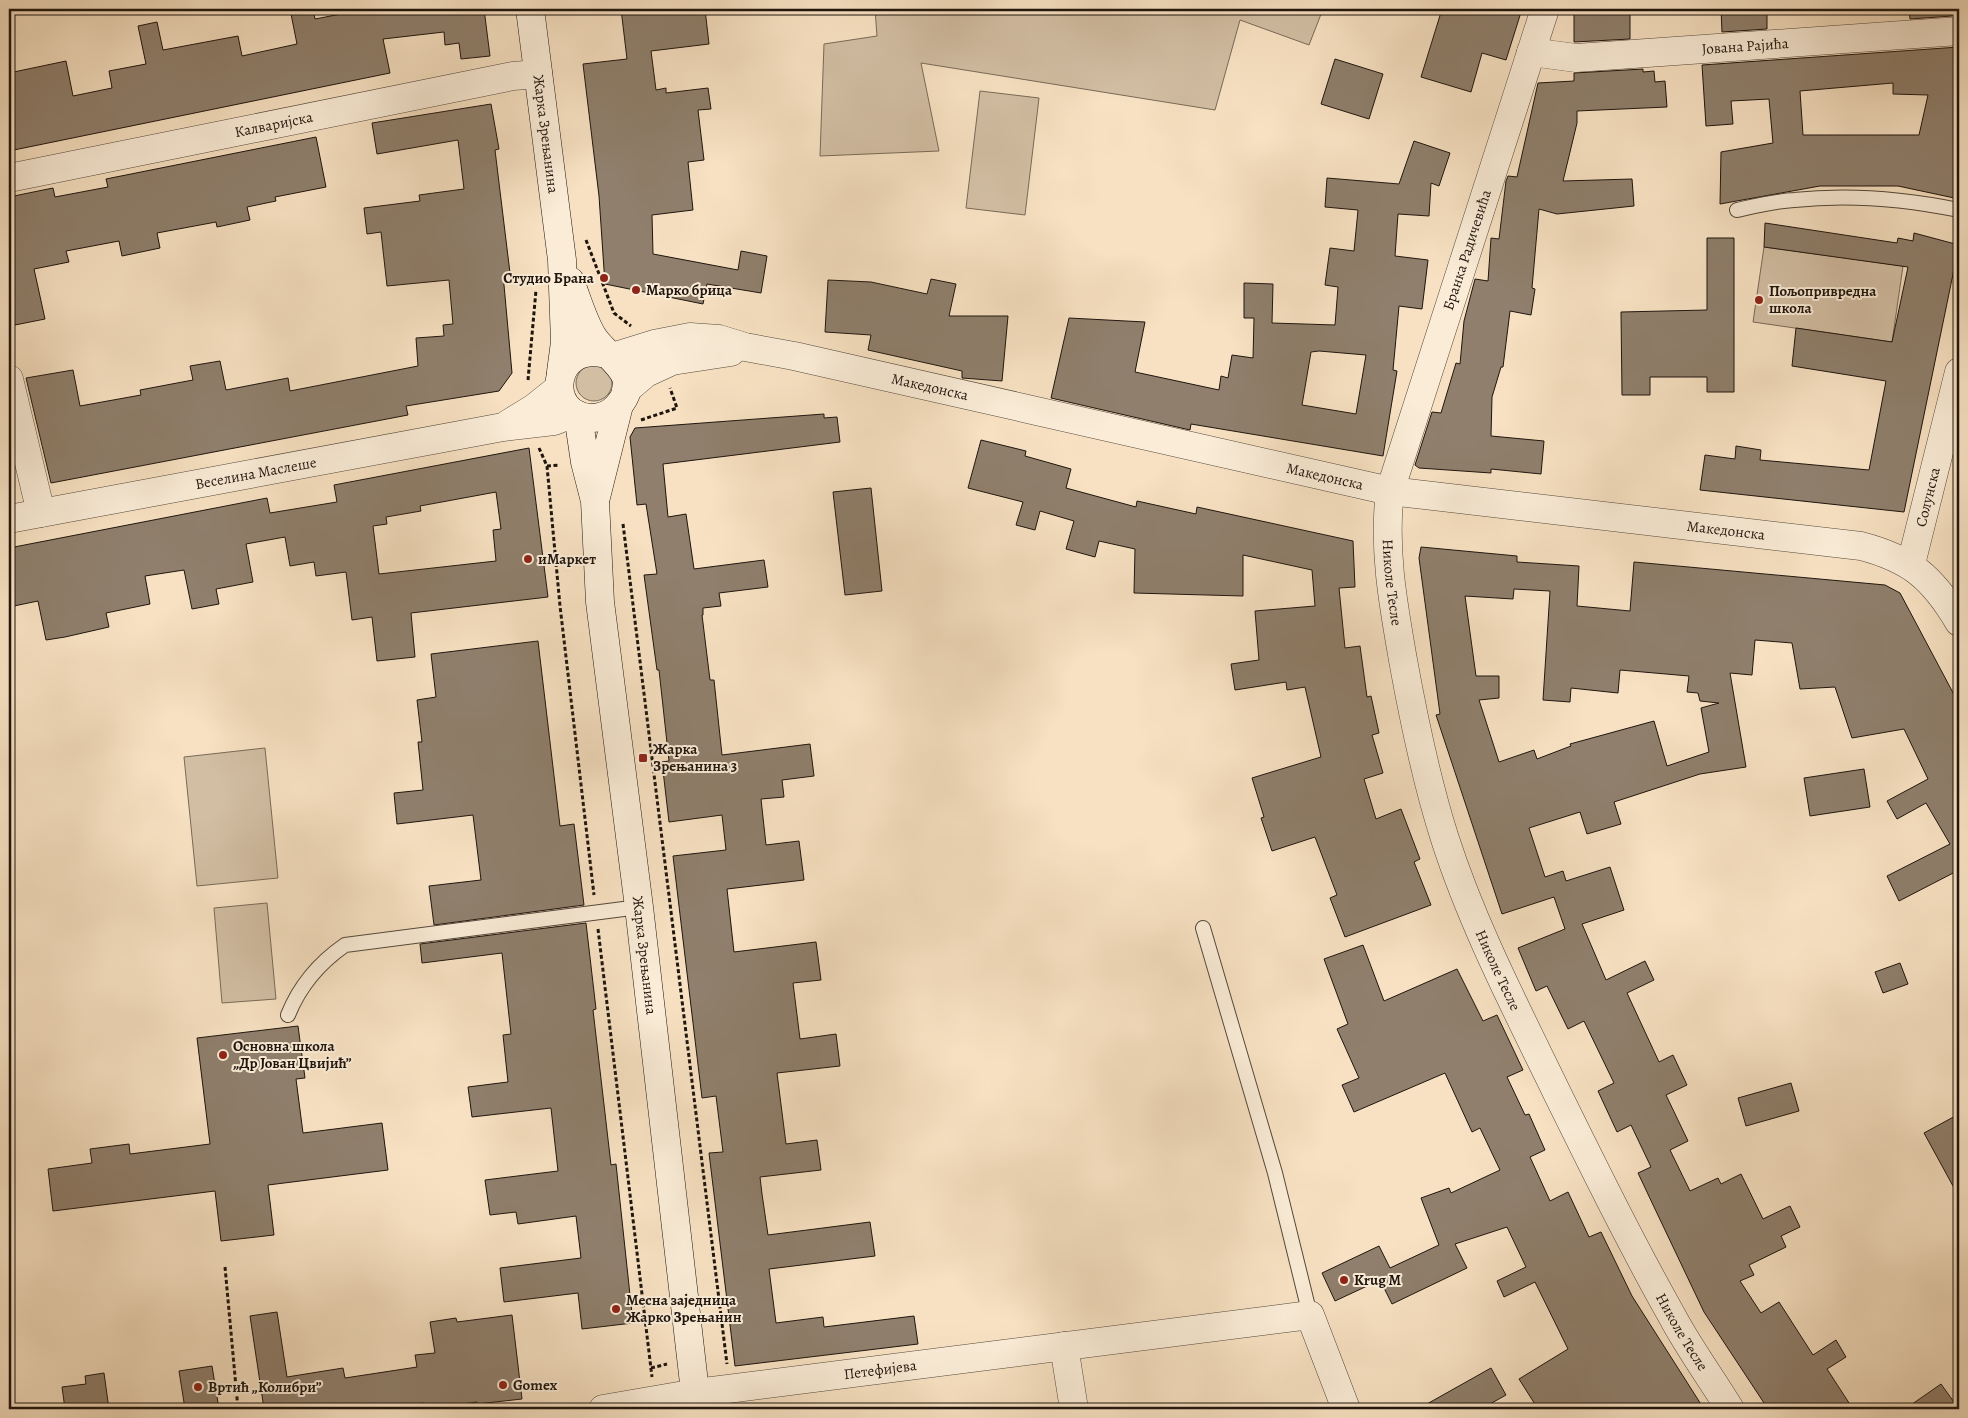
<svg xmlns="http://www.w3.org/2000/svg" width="1968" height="1418" font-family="Alegreya,serif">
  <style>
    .green { fill: #d2bea3; stroke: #786a58 }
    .building { fill: #8f7f6c; stroke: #1f150e; fill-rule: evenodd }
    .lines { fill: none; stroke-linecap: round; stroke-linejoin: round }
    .lane-casing { stroke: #55483b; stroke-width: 16 }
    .street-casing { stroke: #55483b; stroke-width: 29 }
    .secondary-casing { stroke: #1f150e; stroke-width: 29 }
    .path { stroke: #1f150e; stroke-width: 3; stroke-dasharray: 4 2.5; stroke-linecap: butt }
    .lane { stroke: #faecd7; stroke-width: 14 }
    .street { stroke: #faecd7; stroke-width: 28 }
    .secondary { stroke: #faecd7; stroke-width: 28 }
    .poi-dot { fill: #8f2418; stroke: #faecd7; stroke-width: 2 }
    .labels { text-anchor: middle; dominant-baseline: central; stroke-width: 4; stroke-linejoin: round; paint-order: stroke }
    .street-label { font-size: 15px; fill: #1f150e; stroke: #faecd7 }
    .poi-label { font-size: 15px; font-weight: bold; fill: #1f150e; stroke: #faecd7; text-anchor: start }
  </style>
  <rect width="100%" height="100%" fill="#f7e1c2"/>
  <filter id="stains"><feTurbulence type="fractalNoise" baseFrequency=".004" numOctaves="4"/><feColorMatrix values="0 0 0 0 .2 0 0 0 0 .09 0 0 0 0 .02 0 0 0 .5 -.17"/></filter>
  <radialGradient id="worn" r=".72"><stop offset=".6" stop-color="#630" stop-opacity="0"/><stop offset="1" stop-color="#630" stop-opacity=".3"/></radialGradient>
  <path class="green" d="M 875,9 L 1323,9 L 1309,45 L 1240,20 L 1215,110 L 921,63 L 939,151 L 820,156 L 824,44 L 877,36 Z
    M 980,91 L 1039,98 L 1025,215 L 966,208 Z
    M 1764,247 L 1903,266 L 1892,342 L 1753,322 Z
    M576 383a18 18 0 1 1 36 0a18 18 0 1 1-36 0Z
    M 265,748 L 278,878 L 197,886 L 184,757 Z
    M 267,903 L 276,999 L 222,1003 L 214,908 Z"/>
  <path class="building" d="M 290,9 L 313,9 L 315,19 L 367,9 L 484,9 L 490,56 L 461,59 L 459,43 L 445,45 L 444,32 L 383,39 L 390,73 L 9,151 L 9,73 L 66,61 L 73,96 L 112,88 L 109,71 L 146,64 L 138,26 L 157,22 L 163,50 L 238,36 L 242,56 L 297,44 Z
    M 621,9 L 705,9 L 709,44 L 651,51 L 656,90 L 666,88 L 666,93 L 708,88 L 711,109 L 698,110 L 704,160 L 688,162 L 693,210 L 652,215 L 653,254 L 738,270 L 741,251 L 767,256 L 761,293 L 707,284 L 703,304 L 605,284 L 599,196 L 583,64 L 627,59 Z
    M 1442,9 L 1522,9 L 1506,60 L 1482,53 L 1471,92 L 1421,77 Z
    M 1574,9 L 1630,9 L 1630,39 L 1574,42 Z
    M 1721,9 L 1767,9 L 1767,29 L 1722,32 Z
    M 1909,9 L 1952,9 L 1952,16 L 1910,19 Z
    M 1959,47 L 1959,199 L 1898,186 L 1820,186 L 1720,204 L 1721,152 L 1773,143 L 1769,99 L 1731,101 L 1733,124 L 1706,126 L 1702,65 ZM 1893,83 L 1893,94 L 1928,95 L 1919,135 L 1803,135 L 1800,91 Z
    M 1335,59 L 1383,74 L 1369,119 L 1321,104 Z
    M 1643,69 L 1643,72 L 1654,71 L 1655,82 L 1665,81 L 1667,107 L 1577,111 L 1577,123 L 1563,181 L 1632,179 L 1634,206 L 1557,214 L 1539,209 L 1532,288 L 1535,289 L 1531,315 L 1510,311 L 1503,367 L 1501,367 L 1492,397 L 1491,436 L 1544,441 L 1541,474 L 1491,469 L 1491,473 L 1419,468 L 1415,465 L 1432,412 L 1441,413 L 1456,363 L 1460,364 L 1464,321 L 1475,279 L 1488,281 L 1491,238 L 1499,239 L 1506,181 L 1508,176 L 1517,177 L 1538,83 L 1574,81 L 1574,73 Z
    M 491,104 L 499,149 L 495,150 L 510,273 L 503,274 L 512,373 L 499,391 L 406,406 L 408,415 L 51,483 L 26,378 L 73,370 L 80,406 L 141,395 L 140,390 L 193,380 L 190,366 L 220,361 L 226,390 L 288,378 L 290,391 L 418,366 L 416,338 L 444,336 L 443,325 L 453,324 L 449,280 L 387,286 L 381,232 L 367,234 L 364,208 L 420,201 L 419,195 L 464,189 L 458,140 L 377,154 L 372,123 Z
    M 316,137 L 326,187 L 275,197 L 276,201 L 247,207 L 250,220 L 217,227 L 216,222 L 157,233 L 160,248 L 122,256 L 119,241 L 66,251 L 69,262 L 34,269 L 45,319 L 15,325 L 9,297 L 9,197 L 53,188 L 55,197 L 108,187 L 106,179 Z
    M 1414,141 L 1450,153 L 1439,186 L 1431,183 L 1429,216 L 1398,214 L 1395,256 L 1428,260 L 1422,309 L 1399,306 L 1393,370 L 1397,371 L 1383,456 L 1191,424 L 1190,430 L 1051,398 L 1069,318 L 1145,322 L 1135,372 L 1219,390 L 1221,376 L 1228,378 L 1232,355 L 1253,358 L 1254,318 L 1244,318 L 1244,283 L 1273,284 L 1272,323 L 1335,325 L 1338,287 L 1325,285 L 1330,248 L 1354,251 L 1358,210 L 1325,207 L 1327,178 L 1399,184 ZM 1319,351 L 1366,355 L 1356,414 L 1302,405 L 1311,352 Z
    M 1765,223 L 1897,243 L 1898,238 L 1913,241 L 1914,233 L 1959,245 L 1904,512 L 1700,490 L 1705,455 L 1735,459 L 1736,446 L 1761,450 L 1760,460 L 1869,470 L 1886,381 L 1792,366 L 1796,328 L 1892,342 L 1908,267 L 1764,247 Z
    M 1707,238 L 1734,238 L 1734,392 L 1707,392 L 1707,377 L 1650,377 L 1650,395 L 1622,395 L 1621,312 L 1707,310 Z
    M 931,279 L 956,284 L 949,316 L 1008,316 L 1002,381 L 962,378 L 962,371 L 868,350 L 871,335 L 825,332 L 828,280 L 871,282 L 927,294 Z
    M 824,414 L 824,418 L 837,417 L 840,442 L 663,464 L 668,517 L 686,514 L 694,569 L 764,560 L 768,587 L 719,593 L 721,606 L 703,608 L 703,615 L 702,615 L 710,680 L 714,680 L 722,755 L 810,744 L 814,776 L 782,780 L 784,797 L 761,799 L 766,845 L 799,841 L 804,880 L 727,889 L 734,952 L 816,942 L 821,980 L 793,983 L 800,1039 L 836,1034 L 840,1066 L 777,1073 L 786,1144 L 817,1140 L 821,1170 L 760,1177 L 762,1194 L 768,1235 L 870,1222 L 875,1256 L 769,1269 L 776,1323 L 823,1317 L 824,1327 L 914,1316 L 918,1344 L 735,1366 L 709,1153 L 723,1152 L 716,1096 L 702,1098 L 673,856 L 726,850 L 722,815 L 669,822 L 662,762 L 669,761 L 659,670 L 657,670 L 644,575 L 657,574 L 646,504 L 637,505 L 630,437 L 635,428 Z
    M 981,440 L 1026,451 L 1025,456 L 1071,469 L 1066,488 L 1136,507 L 1137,501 L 1196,514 L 1197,507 L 1353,541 L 1355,587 L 1339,588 L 1345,648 L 1360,646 L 1367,697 L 1371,696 L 1379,733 L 1372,735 L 1383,773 L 1364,779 L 1376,819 L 1401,809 L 1420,859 L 1414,862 L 1431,905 L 1345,937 L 1330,898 L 1337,895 L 1315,837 L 1272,851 L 1261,818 L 1264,817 L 1252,778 L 1321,757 L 1305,687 L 1287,690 L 1286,682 L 1235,690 L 1231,664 L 1259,660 L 1255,611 L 1315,606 L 1312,570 L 1243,555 L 1243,596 L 1134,593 L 1135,549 L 1099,541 L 1095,557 L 1066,549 L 1074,521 L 1040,511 L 1035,530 L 1016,525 L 1023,502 L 968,488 Z
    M 529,448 L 548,597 L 411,613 L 415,657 L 377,661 L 372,617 L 352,620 L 346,572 L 316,576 L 314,562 L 290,566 L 285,537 L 246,544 L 253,582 L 216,589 L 219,604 L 192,609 L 184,570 L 145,576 L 150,604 L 106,613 L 109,627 L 65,637 L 46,640 L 38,601 L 9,607 L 9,548 L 267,498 L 270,513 L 337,502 L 334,485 ZM 496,492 L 501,529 L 493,530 L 496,561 L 379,574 L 373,526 L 387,524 L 386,517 L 421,511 L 420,506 Z
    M 871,488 L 882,591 L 845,595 L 833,492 Z
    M 1421,547 L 1517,556 L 1517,562 L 1579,566 L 1577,606 L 1630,611 L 1634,562 L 1885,585 L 1900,593 L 1959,704 L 1959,870 L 1899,901 L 1887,876 L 1950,844 L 1926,803 L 1897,819 L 1887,801 L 1928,779 L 1904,729 L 1852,738 L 1835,687 L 1800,689 L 1792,643 L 1755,640 L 1752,675 L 1730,673 L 1746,767 L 1700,774 L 1614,802 L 1621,824 L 1587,834 L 1580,812 L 1529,828 L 1545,877 L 1563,871 L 1566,881 L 1610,867 L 1624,910 L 1582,924 L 1606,980 L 1645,961 L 1654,980 L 1627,993 L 1659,1062 L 1673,1055 L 1687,1085 L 1666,1095 L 1688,1141 L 1670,1150 L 1690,1191 L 1718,1178 L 1721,1184 L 1741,1174 L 1763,1219 L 1790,1206 L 1800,1227 L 1781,1236 L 1786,1247 L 1749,1265 L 1754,1275 L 1740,1281 L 1761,1313 L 1779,1302 L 1813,1355 L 1836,1340 L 1846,1357 L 1827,1369 L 1853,1409 L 1768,1409 L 1704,1312 L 1655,1209 L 1638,1173 L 1651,1167 L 1631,1125 L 1617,1132 L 1598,1091 L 1614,1083 L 1584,1021 L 1568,1029 L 1547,986 L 1536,991 L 1518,948 L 1565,929 L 1554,897 L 1502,914 L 1436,715 L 1440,714 L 1419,558 ZM 1514,589 L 1550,591 L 1543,700 L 1570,702 L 1571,688 L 1618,693 L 1620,670 L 1689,676 L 1687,692 L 1698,693 L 1700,701 L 1719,703 L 1701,708 L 1709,752 L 1667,766 L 1654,721 L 1570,744 L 1571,746 L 1537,759 L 1534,750 L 1499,762 L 1479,700 L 1499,698 L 1499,676 L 1476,676 L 1465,596 L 1513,599 Z
    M 538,641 L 560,826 L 574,824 L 584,905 L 434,925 L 429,886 L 481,880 L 473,815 L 397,824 L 394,793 L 423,790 L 418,742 L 422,742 L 417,700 L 436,697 L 431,654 Z
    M 1864,769 L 1870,807 L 1810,816 L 1804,778 Z
    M 586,923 L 596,1009 L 593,1010 L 611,1165 L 616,1164 L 633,1323 L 582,1329 L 578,1293 L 504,1302 L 500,1268 L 581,1258 L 576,1216 L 518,1224 L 516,1212 L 490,1215 L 485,1180 L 558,1171 L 551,1108 L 472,1117 L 468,1087 L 508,1082 L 503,1035 L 511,1034 L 502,953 L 422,963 L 420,944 Z
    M 1363,945 L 1384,1001 L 1457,969 L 1483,1021 L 1497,1015 L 1523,1070 L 1507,1077 L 1525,1115 L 1529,1114 L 1545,1150 L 1530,1157 L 1550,1201 L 1568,1192 L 1589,1237 L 1601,1232 L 1632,1296 L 1704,1409 L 1538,1409 L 1519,1379 L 1568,1349 L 1535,1282 L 1504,1297 L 1497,1281 L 1526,1267 L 1507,1227 L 1455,1244 L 1467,1268 L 1392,1304 L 1380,1280 L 1335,1301 L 1322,1273 L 1379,1246 L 1390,1268 L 1439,1245 L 1421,1198 L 1449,1188 L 1451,1193 L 1500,1170 L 1480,1128 L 1472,1132 L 1445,1073 L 1354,1112 L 1342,1085 L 1359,1078 L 1337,1029 L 1348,1024 L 1324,959 Z
    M 1900,963 L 1908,984 L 1883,993 L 1875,972 Z
    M 298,1026 L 305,1078 L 296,1079 L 303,1133 L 382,1123 L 388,1170 L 268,1185 L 274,1235 L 221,1241 L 215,1191 L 53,1211 L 48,1169 L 92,1163 L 90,1149 L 129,1144 L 130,1154 L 210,1144 L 197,1038 Z
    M 1791,1083 L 1799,1111 L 1746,1126 L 1738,1098 Z
    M 1959,1114 L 1959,1197 L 1924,1133 Z
    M 277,1312 L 287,1377 L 343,1368 L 345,1378 L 417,1367 L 415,1355 L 435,1353 L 430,1322 L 456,1318 L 457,1322 L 512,1315 L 522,1399 L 477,1404 L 477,1402 L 426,1409 L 424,1409 L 423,1403 L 380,1409 L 264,1409 L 250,1316 Z
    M 212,1366 L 219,1409 L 185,1409 L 179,1371 Z
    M 1491,1368 L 1506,1395 L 1481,1409 L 1418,1409 Z
    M 104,1373 L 109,1409 L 65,1409 L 62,1387 L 86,1384 L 85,1376 Z
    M 1941,1384 L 1959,1409 L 1905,1409 Z"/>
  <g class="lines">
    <g class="lane-casing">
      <path id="lane" d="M 1737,210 C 1755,206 1775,201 1794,200 C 1849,194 1905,199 1959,210
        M 1203,928 L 1275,1173 L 1310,1315
        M 288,1015 C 300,985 319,963 345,945 L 639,907"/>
    </g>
    <g class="street-casing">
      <g id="street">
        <path id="s1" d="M 1545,9 L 1390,491 C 1383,549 1393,603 1403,660 C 1414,721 1426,780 1445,839 C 1474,929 1519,1014 1560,1099 C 1596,1172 1632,1245 1672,1316 C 1689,1348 1711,1378 1730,1409"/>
        <path id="s2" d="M 1531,52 L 1576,58 L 1959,31"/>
        <path id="s3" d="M 9,178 L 513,76 L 538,74"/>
        <path id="s4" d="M 612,357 L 654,344 L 690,337 L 719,339 L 745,347 L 794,356 L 1390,491 L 1861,546 C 1911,559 1933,578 1959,622"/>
        <path d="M 9,379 L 41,513"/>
        <path d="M 626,390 L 646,373 L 672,361 L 731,352"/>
        <path d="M 508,424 L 534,408 L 559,388"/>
        <path id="s5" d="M 9,519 L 503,427 L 554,421 L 574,413"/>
        <path id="s6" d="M 1911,564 L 1959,372"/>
        <path d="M 1064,1346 L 1074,1409"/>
        <path id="s7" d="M 603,1409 L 696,1393 L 1310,1315 L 1346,1409"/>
      </g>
    </g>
    <g class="secondary-casing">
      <g id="secondary">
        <path id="s8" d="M 530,9 L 562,260 L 565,342 L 561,372"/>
        <path d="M 570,281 C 577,299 583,321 593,337 C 607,359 645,375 618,406 C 611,414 601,418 591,418 C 543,416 551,340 606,354"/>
        <path id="s9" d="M 578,415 L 585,462 L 595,501 L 600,602 L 639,907 L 697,1409"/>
        <path d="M 596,497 L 619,405"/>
      </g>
    </g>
    <path class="path" d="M 586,240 L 614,313 L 631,326
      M 528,380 L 536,290
      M 641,420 L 677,408 L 670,388
      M 539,448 L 547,466 L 560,606 L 594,895
      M 547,466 L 560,465
      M 623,524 L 727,1364
      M 598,929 L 652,1377
      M 225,1267 L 238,1409
      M 651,1368 L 667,1364"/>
    <use href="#lane" class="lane"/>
    <use href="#street" class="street"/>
    <use href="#secondary" class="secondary"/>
  </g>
  <g class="poi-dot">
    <circle cx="604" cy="278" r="5"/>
    <circle cx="636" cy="290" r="5"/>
    <circle cx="1759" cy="300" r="5"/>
    <circle cx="528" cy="559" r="5"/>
    <rect x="638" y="753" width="10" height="10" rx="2.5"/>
    <circle cx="223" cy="1055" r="5"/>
    <circle cx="1344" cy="1280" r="5"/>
    <circle cx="616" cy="1309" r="5"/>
    <circle cx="503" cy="1385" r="5"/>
    <circle cx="198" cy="1387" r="5"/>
  </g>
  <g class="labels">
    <g class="street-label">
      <text stroke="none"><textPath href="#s2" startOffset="215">Јована Рајића</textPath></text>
      <text stroke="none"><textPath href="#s3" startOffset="270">Калваријска</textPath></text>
      <text stroke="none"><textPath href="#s8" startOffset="126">Жарка Зрењанина</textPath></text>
      <text transform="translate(1467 250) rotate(-72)">Бранка Радичевића</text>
      <text stroke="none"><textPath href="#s4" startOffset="326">Македонска</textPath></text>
      <text stroke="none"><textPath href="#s5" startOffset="251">Веселина Маслеше</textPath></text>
      <text stroke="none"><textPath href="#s4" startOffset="731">Македонска</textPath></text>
      <text stroke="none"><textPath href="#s6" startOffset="69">Солунска</textPath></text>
      <text stroke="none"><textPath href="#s4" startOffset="1136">Македонска</textPath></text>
      <text stroke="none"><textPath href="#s1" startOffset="598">Николе Тесле</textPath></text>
      <text stroke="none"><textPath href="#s9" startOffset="545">Жарка Зрењанина</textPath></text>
      <text stroke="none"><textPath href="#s1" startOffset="1002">Николе Тесле</textPath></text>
      <text stroke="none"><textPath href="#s1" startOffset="1408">Николе Тесле</textPath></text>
      <text stroke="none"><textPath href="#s7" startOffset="280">Петефијева</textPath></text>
    </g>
    <g class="poi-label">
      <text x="594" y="278" text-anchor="end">Студио Брана</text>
      <text x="646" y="290">Марко брица</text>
      <text x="1769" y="291">Пољопривредна<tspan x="1769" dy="17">школа</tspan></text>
      <text x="538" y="559">иМаркет</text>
      <text x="653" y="749">Жарка<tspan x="653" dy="17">Зрењанина 3</tspan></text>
      <text x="233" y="1046">Основна школа<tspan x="233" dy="17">„Др Јован Цвијић”</tspan></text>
      <text x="1354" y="1280">Krug M</text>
      <text x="626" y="1300">Месна заједница<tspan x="626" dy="17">Жарко Зрењанин</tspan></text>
      <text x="513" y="1385">Gomex</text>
      <text x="208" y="1387">Вртић „Колибри”</text>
    </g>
  </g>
  <rect width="1968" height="1418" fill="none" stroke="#f7e1c2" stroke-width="30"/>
  <rect x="10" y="10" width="1948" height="1398" fill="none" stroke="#1f150e" stroke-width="2.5"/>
  <rect x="15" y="15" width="1938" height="1388" fill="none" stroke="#1f150e"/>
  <rect width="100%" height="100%" filter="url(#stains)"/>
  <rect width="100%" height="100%" fill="url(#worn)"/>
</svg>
